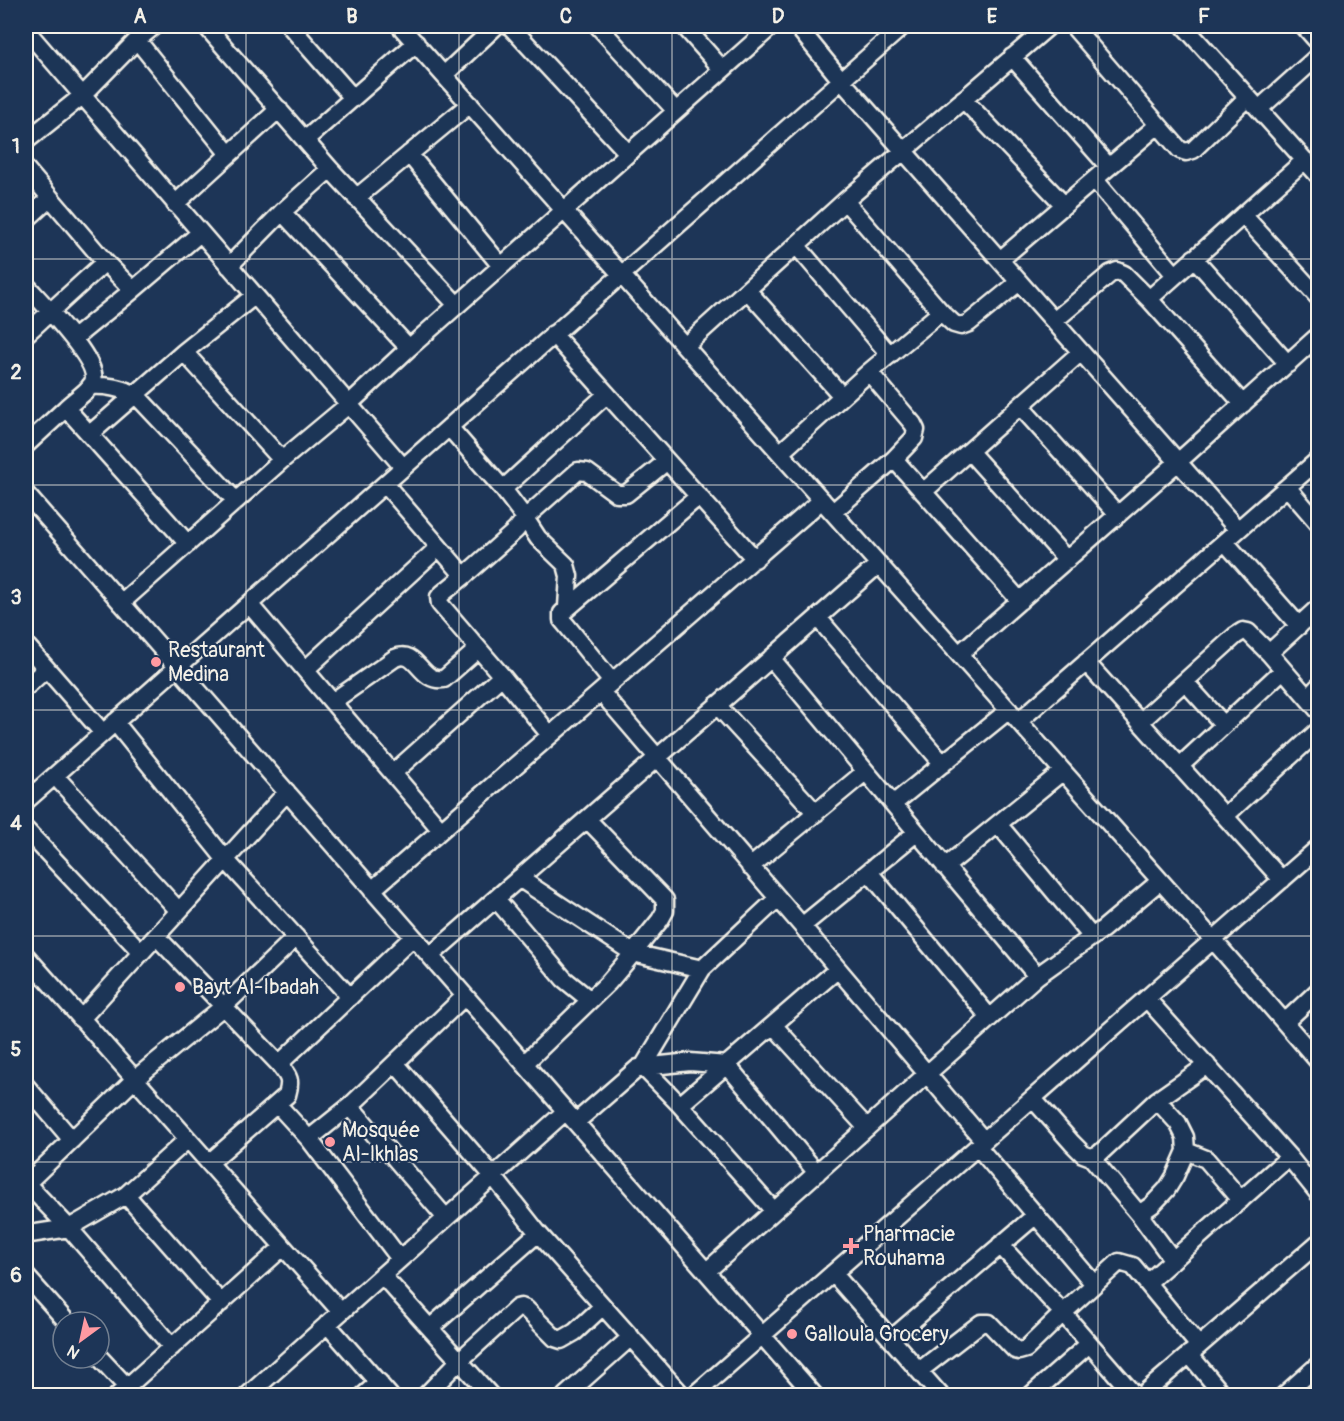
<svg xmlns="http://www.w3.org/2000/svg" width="1344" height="1421" font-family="Pangolin,sans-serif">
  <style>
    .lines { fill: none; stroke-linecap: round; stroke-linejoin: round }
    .minor-casing { stroke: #f4f1e8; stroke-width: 21 }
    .minor { stroke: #1d3557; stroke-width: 16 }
    .grid { fill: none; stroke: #f4f1e8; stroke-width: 1.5; stroke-opacity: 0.55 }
    .poi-dot { fill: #ff9aa2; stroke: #1d3557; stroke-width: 2 }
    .labels { text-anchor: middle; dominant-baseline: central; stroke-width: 4.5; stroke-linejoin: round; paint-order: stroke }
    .poi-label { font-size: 21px; fill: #f4f1e8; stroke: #1d3557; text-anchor: start }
    .neatline { fill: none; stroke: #f4f1e8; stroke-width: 2 }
    .grid-label { font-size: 20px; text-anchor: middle; font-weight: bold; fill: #f4f1e8 }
  </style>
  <rect width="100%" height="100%" fill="#1d3557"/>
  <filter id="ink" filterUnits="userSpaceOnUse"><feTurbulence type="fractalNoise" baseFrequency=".0167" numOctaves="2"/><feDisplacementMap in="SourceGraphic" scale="12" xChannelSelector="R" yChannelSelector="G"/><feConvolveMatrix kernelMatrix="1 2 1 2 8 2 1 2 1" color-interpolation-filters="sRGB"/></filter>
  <g filter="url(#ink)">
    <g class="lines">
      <g class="minor-casing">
        <path id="minor" d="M 206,26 L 330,169 L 457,305
          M 290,26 L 353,98
          M 400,26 L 1214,941 L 1318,1061
          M 510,26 L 628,153
          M 598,26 L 676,111
          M 684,26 L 722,69
          M 797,26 L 841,80 L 1238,530
          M 1073,26 L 1180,150 L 1186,152 L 1193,150 L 1248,97
          M 1184,26 L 1318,175
          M 1304,26 L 1318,42
          M 26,30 L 403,467
          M 137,40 L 228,153
          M 1012,57 L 1109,167
          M 444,75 L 496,26
          M 963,99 L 1064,205
          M 1259,109 L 1318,56
          M 305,140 L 416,43
          M 26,141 L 82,96 L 137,40 L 154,26
          M 409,154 L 501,266
          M 26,169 L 105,262 L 133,290 L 200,233
          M 1095,180 L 1175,275
          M 356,198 L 470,104
          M 845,201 L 941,312 L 954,324 L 961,326 L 969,323 L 1019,282
          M 175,204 L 279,109
          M 282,212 L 409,348
          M 1243,215 L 1318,297
          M 26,220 L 50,198
          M 796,245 L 890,355
          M 1194,258 L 1288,364
          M 1000,260 L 1158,125
          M 229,266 L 282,212 L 330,169
          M 26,285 C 40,301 101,362 93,382 C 90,390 73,401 66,408
          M 747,290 L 842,396
          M 1149,299 L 1305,160
          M 1054,321 L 1110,274 L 1117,271 L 1124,274 L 1149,299 L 1243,404
          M 26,334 L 105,262
          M 553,334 L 755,559
          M 74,338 L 133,290
          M 685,346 L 845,201 L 1049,26
          M 184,352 L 282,460
          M 869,372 L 913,424 L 916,430 L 914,438 L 894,459
          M 90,386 C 108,385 118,388 135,394 L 236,501
          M 1020,406 L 1118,515
          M 449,427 L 503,489 L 607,394
          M 90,434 L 184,352 L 254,296
          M 26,445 L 66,408 L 188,544
          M 969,451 L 1067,560
          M 780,453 L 869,372 L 941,312
          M 385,484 L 464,576
          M 1287,487 L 1318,523
          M 503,489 L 525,518 L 516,530 L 464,576 L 443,593 L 439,597 L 440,604 L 502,676 L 550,735
          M 923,492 L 1081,352
          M 26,494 L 815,1396
          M 833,512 L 894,459 L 1020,601
          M 1225,542 L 1299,626
          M 121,603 L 282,460 L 348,405 L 409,348 L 772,26
          M 249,604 L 441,830
          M 567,607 L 569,576 L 566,565 L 538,538 L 525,518 L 578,471 L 587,472 L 617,494 L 626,494 L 667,461
          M 818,618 L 943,764
          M 26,645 L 103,733
          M 1269,653 L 1318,608
          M 959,654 L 1178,462 L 1318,336
          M 771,658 L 1037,976
          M 1086,662 L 1282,880
          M 305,670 L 439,547
          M 612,682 L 567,626 L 562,620 L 562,613 L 699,496
          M 1185,682 L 1224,725
          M 26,687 L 46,669
          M 601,692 L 802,926 L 838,969 L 984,1141
          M 1308,698 L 1318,687
          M 332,702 L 395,658 C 418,648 419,683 444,679 L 478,649
          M 717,705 L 816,813
          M 1019,721 L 1318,460
          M 115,722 L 225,859 L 350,997
          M 1140,722 L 1235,636 L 1243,631 L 1248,632 L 1269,653 L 1318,710
          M 1180,766 L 1283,670
          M 393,773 L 502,676
          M 55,776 L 179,911
          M 26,801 L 903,26
          M 893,804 L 1009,710
          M 1225,816 L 1318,731
          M 998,824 L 1092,937
          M 26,830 L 141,952
          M 750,867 L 865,772
          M 945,867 L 1063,771
          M 869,872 L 990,1018
          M 519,878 L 633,953 L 702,969
          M 372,890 L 822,500
          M 778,898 L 702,969 L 643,1067 L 690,1062 L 727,1065 L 817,1173
          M 496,899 L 564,979 L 590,1000
          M 802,926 L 916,833
          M 156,936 L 279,1064 C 288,1076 292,1079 287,1095 L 209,1163
          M 26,956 L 341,1312
          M 430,956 L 879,564
          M 1147,999 L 1289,1157 L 1318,1193
          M 81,1019 L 287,792
          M 1285,1022 L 1318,991
          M 773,1025 L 867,1128
          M 395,1063 L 493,1176 L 538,1233 L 683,1396
          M 279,1064 L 413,937
          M 524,1064 L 608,983 L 625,963 L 660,920 L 665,911 L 665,900 L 587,819
          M 26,1086 L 72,1140
          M 1033,1099 L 1072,1143 L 1083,1154 L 1091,1157 L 1139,1214 L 1173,1260
          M 277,1104 L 309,1139 L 400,1259
          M 680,1105 L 838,969
          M 350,1106 L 446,1218
          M 576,1122 L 638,1068 L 643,1067 L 680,1105 L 774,1211
          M 309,1139 L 350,1106 L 465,996
          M 978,1147 L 1094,1284
          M 1186,1151 L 1206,1159 L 1241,1200
          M 1091,1157 L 1099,1154 L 1157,1100 L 1207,1065
          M 26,1183 L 69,1228 L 172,1347
          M 26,1184 L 135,1079 L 224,1006 L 296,937
          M 126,1195 L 221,1303
          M 1139,1214 L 1152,1205 L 1167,1189 L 1175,1176 L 1186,1151 L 1185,1137 L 1178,1123 L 1157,1100
          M 26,1236 L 30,1234 L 69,1228 L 126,1195 L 188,1139
          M 1000,1245 L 1063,1313 L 1135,1396
          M 707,1271 L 927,1074 L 1037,976 L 1103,929 L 1160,881
          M 833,1273 L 941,1396
          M 382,1275 L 491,1396
          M 26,1276 L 67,1322
          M 1147,1283 L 1289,1157
          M 327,1324 L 390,1396
          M 430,1328 L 538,1233
          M 891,1339 L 1036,1215
          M 1189,1354 L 1224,1396
          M 99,1357 L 127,1387
          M 919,1371 L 981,1323 L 989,1323 L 1015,1350 L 1019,1351 L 1026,1349 L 1063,1313 L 1119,1262 L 1133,1266 L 1199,1346
          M 117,1396 L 283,1247
          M 247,1396 L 566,1111
          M 363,1396 L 379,1382
          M 425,1396 L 459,1361 L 517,1308 L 521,1307 L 526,1309 L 555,1338 L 561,1340 L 575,1332 L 603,1306
          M 565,1396 L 631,1337
          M 693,1396 L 1318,848
          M 1030,1396 L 1089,1344
          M 1141,1396 L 1318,1243
          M 1283,1396 L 1318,1365"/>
      </g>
      <use href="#minor" class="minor"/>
    </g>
  </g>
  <path class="grid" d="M 246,26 L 246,1396M 459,26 L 459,1396M 672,26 L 672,1396M 885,26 L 885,1396M 1098,26 L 1098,1396M 26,259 L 1318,259M 26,485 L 1318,485M 26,710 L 1318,710M 26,936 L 1318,936M 26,1162 L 1318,1162"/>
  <g class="poi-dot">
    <circle cx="156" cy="662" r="6"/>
    <circle cx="180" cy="987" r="6"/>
    <circle cx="330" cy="1142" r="6"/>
    <path d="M848 1237h6v6h6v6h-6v6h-6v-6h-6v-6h6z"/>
    <circle cx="792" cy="1334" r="6"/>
  </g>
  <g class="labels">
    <g class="poi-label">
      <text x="168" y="650">Restaurant<tspan x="168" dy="24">Medina</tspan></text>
      <text x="192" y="987">Bayt Al-Ibadah</text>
      <text x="342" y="1130">Mosquée<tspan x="342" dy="24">Al-Ikhlas</tspan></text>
      <text x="863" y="1234">Pharmacie<tspan x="863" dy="24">Rouhama</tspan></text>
      <text x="804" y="1334">Galloula Grocery</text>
    </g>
  </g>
  <rect width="1344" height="1421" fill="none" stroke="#1d3557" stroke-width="66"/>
  <g transform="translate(81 1340) rotate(213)"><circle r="28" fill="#1d3557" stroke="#738091" stroke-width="1.5"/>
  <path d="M0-4.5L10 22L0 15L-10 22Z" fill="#ff9aa2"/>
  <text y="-9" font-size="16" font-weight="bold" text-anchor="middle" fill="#f4f1e8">N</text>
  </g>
  <rect x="33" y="33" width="1278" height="1355" class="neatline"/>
  <g class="grid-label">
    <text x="140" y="23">A</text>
    <text x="352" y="23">B</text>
    <text x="566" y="23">C</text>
    <text x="778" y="23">D</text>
    <text x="992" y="23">E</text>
    <text x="1204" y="23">F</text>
    <text x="16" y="153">1</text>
    <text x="16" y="379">2</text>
    <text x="16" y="604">3</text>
    <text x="16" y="830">4</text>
    <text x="16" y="1056">5</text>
    <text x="16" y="1282">6</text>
  </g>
</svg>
